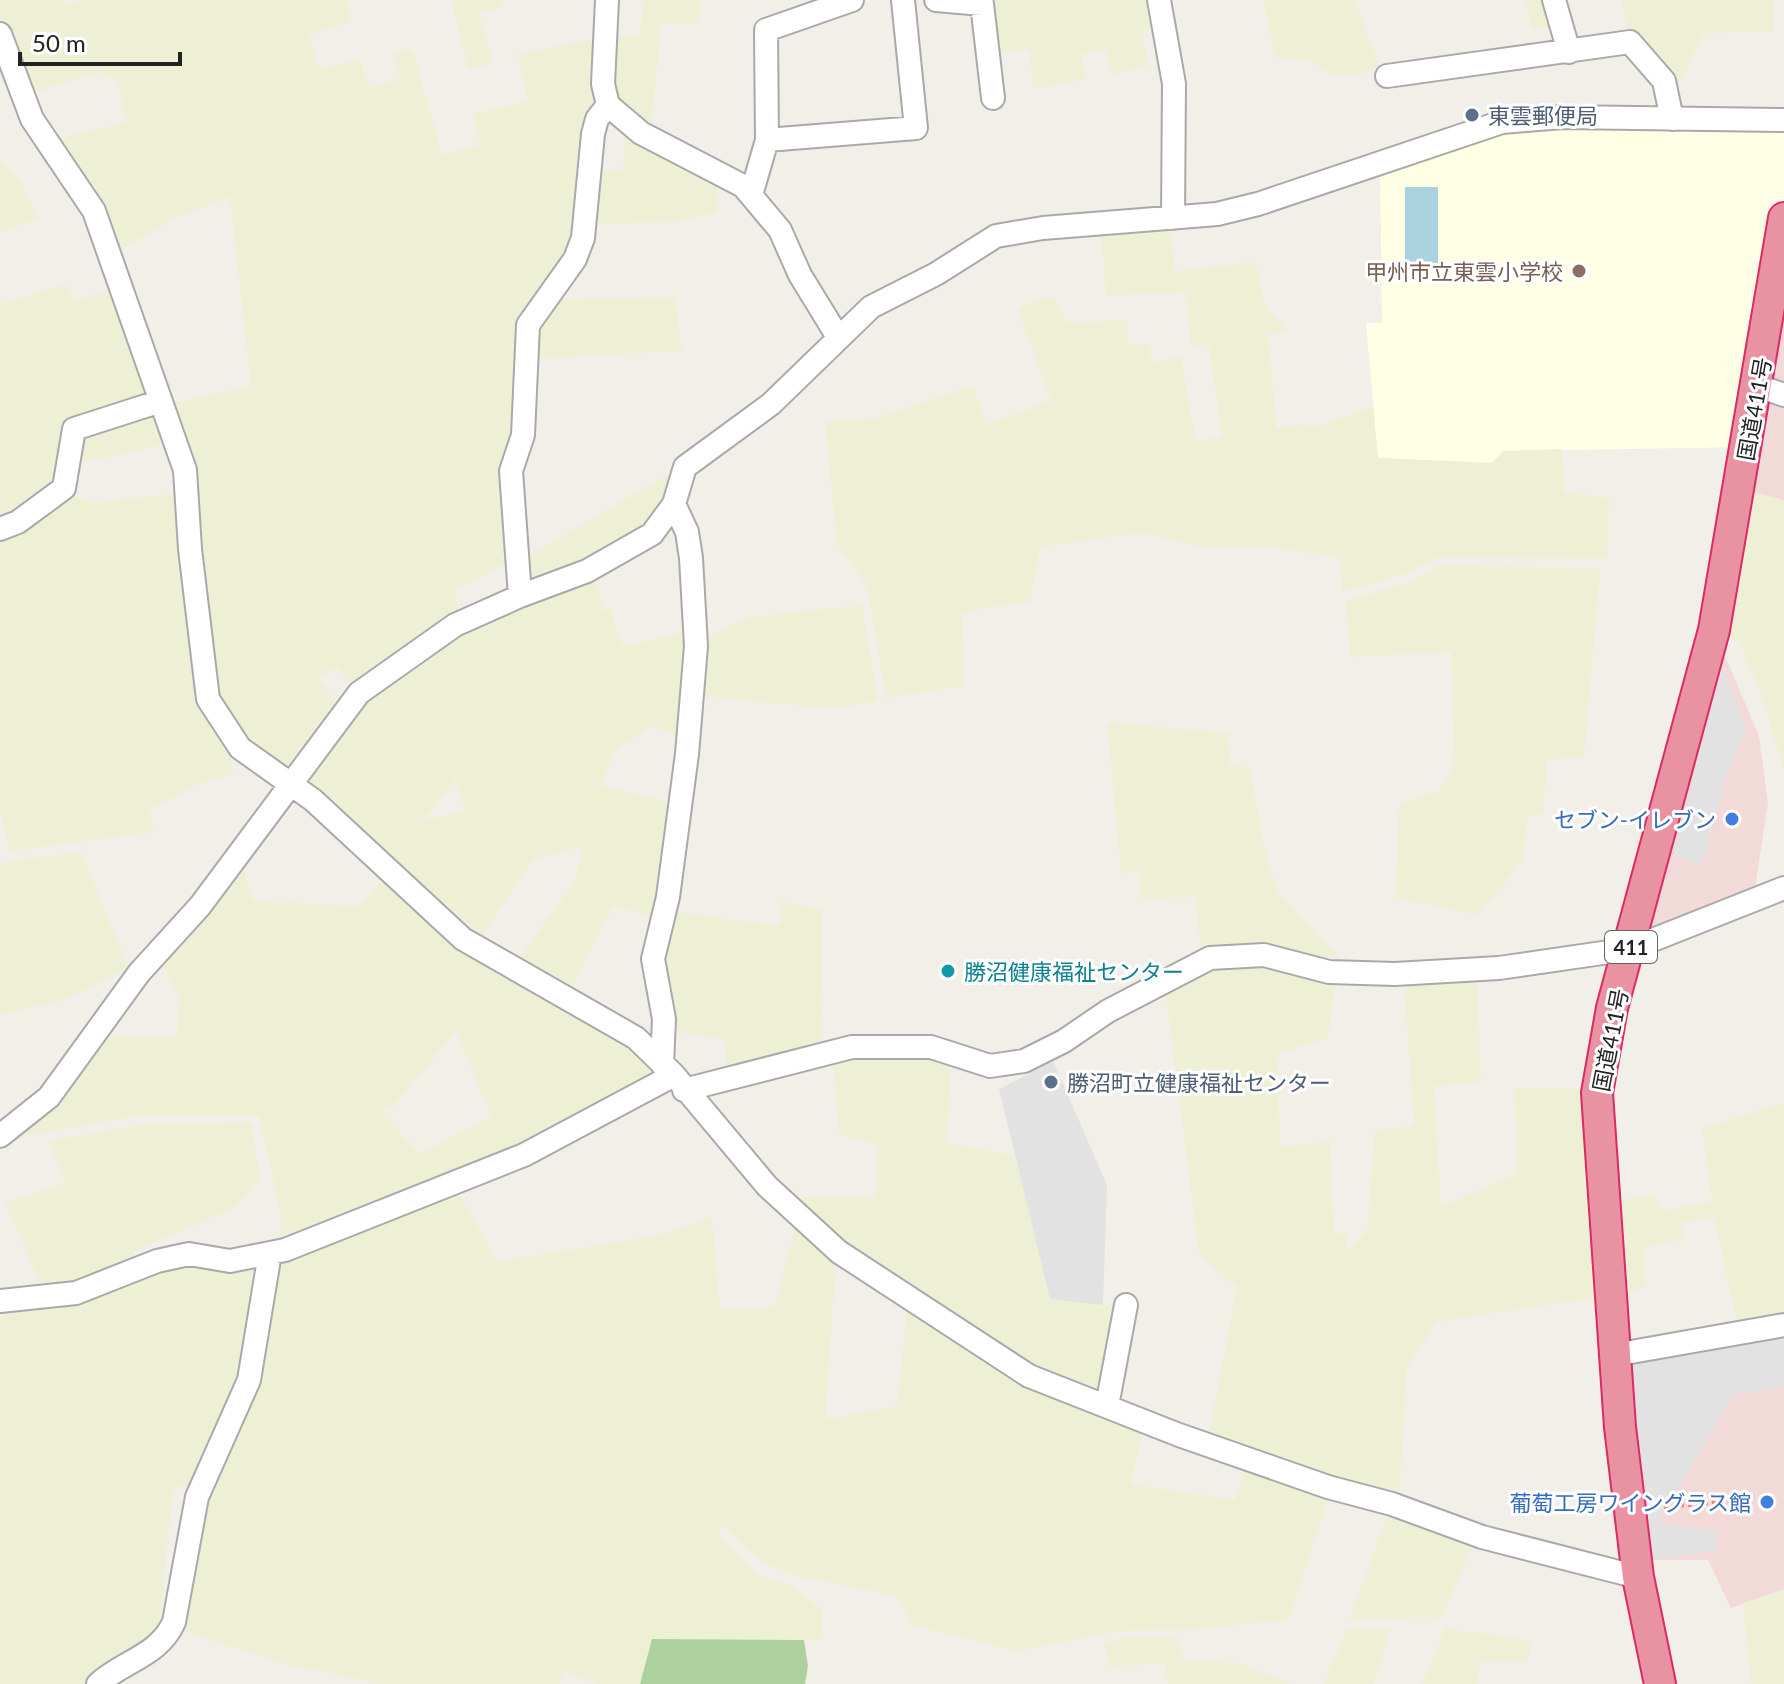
<svg xmlns="http://www.w3.org/2000/svg" width="1784" height="1684" font-family="Lato,'Noto Sans JP',sans-serif">
  <style>
    .commercial { fill: #f2dad9 }
    .education { fill: #ffffe5 }
    .farmland { fill: #eef0d5; fill-rule: evenodd }
    .forest { fill: #add19e }
    .parking { fill: #e2e2e2 }
    .water { fill: #aad3df }
    .lines { fill: none; stroke-linecap: round; stroke-linejoin: round }
    .minor-casing { stroke: #a9a9a9; stroke-width: 26 }
    .highway-casing { stroke: #dc2a67; stroke-width: 34 }
    .path { stroke: #fa8072; stroke-width: 4; stroke-dasharray: 4 4; stroke-linecap: butt }
    .minor { stroke: #fff; stroke-width: 22 }
    .highway { stroke: #e892a2; stroke-width: 30 }
    .service-dot { fill: #5c6f8a; stroke: #fff; stroke-width: 3 }
    .education-dot { fill: #8d6e63; stroke: #fff; stroke-width: 3 }
    .shop-dot { fill: #3f7fe0; stroke: #fff; stroke-width: 3 }
    .culture-dot { fill: #0f9aa8; stroke: #fff; stroke-width: 3 }
    .labels { text-anchor: middle; dominant-baseline: central; stroke-width: 6; stroke-linejoin: round; paint-order: stroke }
    .shield { fill: #fff; stroke: #646464; stroke-width: 2 }
    .shield-label { font-size: 20px; font-weight: bold; fill: #222 }
    .service-label { font-size: 22px; fill: #4e5e75; stroke: #fff; text-anchor: start }
    .education-label { font-size: 22px; fill: #785e54; stroke: #fff; text-anchor: end }
    .street-label { font-size: 22px; fill: #222; stroke: #fff }
    .shop-label { font-size: 22px; fill: #366cbe; stroke: #fff; text-anchor: end }
    .culture-label { font-size: 22px; fill: #0d838f; stroke: #fff; text-anchor: start }
  </style>
  <rect width="100%" height="100%" fill="#f2efe9"/>
  <path class="commercial" d="M 1784,218 L 1784,500 L 1740,489 Z
    M 1714,630 L 1759,736 L 1768,803 L 1753,901 L 1630,949 Z
    M 1784,1325 L 1784,1589 L 1731,1608 L 1708,1560 L 1640,1560 L 1620,1427 Z"/>
  <path class="education" d="M 1784,120 L 1784,218 L 1748,447 L 1504,451 L 1492,463 L 1378,458 L 1366,323 L 1382,323 L 1380,163 L 1502,122 Z"/>
  <path class="farmland" d="M 0,0 L 63,0 L 65,5 L 88,0 L 348,0 L 350,22 L 308,35 L 320,70 L 359,59 L 369,88 L 400,79 L 393,54 L 412,49 L 442,155 L 480,145 L 473,114 L 528,101 L 518,54 L 597,38 L 596,87 L 588,125 L 579,232 L 537,306 L 513,560 L 454,591 L 459,614 L 351,685 L 337,667 L 317,677 L 336,703 L 284,769 L 240,737 L 218,699 L 171,404 L 251,386 L 230,197 L 175,218 L 118,251 L 102,203 L 77,175 L 56,139 L 126,123 L 117,81 L 98,72 L 29,94 L 0,17 Z
    M 451,0 L 502,0 L 504,6 L 479,14 L 493,63 L 469,69 Z
    M 643,0 L 700,0 L 699,25 L 661,23 L 652,122 L 619,110 L 612,89 L 614,37 L 640,36 Z
    M 987,0 L 1153,0 L 1158,27 L 1142,30 L 1148,66 L 1112,75 L 1107,50 L 1081,54 L 1086,79 L 1033,89 L 1029,50 L 994,52 Z
    M 1263,0 L 1355,0 L 1380,69 L 1351,76 L 1332,74 L 1305,59 L 1276,58 Z
    M 1526,0 L 1550,0 L 1555,26 L 1531,29 Z
    M 1621,0 L 1774,0 L 1774,32 L 1704,33 L 1676,91 L 1628,34 Z
    M 624,126 L 717,179 L 717,213 L 673,222 L 593,224 L 595,171 L 623,171 Z
    M 0,159 L 20,180 L 39,217 L 0,233 Z
    M 1170,228 L 1175,271 L 1256,262 L 1264,303 L 1286,330 L 1268,335 L 1277,428 L 1302,424 L 1318,427 L 1373,406 L 1378,458 L 1492,463 L 1503,451 L 1562,449 L 1564,492 L 1609,498 L 1608,559 L 1436,557 L 1409,573 L 1343,592 L 1339,557 L 1260,546 L 1213,549 L 1139,533 L 1040,547 L 1030,601 L 962,613 L 964,686 L 886,698 L 867,586 L 837,544 L 825,421 L 871,419 L 973,386 L 987,425 L 1051,400 L 1017,307 L 1053,296 L 1067,323 L 1127,320 L 1128,345 L 1149,345 L 1152,362 L 1181,357 L 1196,442 L 1222,436 L 1209,345 L 1191,348 L 1186,292 L 1106,296 L 1101,232 Z
    M 66,284 L 72,301 L 110,290 L 151,400 L 70,427 L 62,483 L 0,524 L 0,304 Z
    M 675,297 L 682,351 L 534,359 L 530,327 L 553,300 Z
    M 151,408 L 167,444 L 91,461 L 73,460 L 78,430 Z
    M 672,472 L 655,515 L 631,538 L 527,587 L 527,557 Z
    M 68,492 L 92,503 L 176,493 L 198,694 L 212,730 L 229,747 L 234,774 L 200,783 L 149,810 L 154,832 L 10,851 L 0,811 L 0,535 Z
    M 1750,492 L 1784,500 L 1784,771 L 1761,694 L 1739,640 L 1726,639 Z
    M 1441,565 L 1600,569 L 1584,757 L 1547,760 L 1543,813 L 1528,817 L 1522,860 L 1479,915 L 1396,898 L 1399,804 L 1439,791 L 1455,766 L 1451,652 L 1351,657 L 1345,601 L 1410,582 Z
    M 594,576 L 603,611 L 611,609 L 622,647 L 689,631 L 682,738 L 652,726 L 614,752 L 600,786 L 672,803 L 657,917 L 614,905 L 573,986 L 520,957 L 573,884 L 584,846 L 533,859 L 483,935 L 422,886 L 387,850 L 304,778 L 352,714 L 378,687 L 455,636 ZM 456,779 L 465,811 L 422,821 L 427,816 Z
    M 862,605 L 878,701 L 835,709 L 699,696 L 703,639 L 749,617 Z
    M 1107,722 L 1228,733 L 1230,765 L 1250,767 L 1263,843 L 1278,892 L 1341,959 L 1247,943 L 1200,946 L 1196,897 L 1141,899 L 1139,872 L 1121,873 Z
    M 81,852 L 129,968 L 61,1001 L 0,1015 L 0,863 Z
    M 243,867 L 253,901 L 360,906 L 386,876 L 634,1046 L 659,1074 L 517,1150 L 279,1244 L 281,1216 L 259,1115 L 141,1115 L 16,1138 L 59,1099 L 111,1036 L 177,1036 L 179,999 L 164,964 ZM 456,1032 L 491,1116 L 420,1154 L 380,1111 L 394,1105 Z
    M 781,902 L 822,909 L 821,1046 L 727,1065 L 724,1039 L 673,1032 L 658,958 L 670,911 L 780,926 Z
    M 1231,959 L 1336,979 L 1328,1038 L 1277,1054 L 1280,1147 L 1330,1141 L 1334,1234 L 1346,1234 L 1347,1252 L 1367,1230 L 1375,1130 L 1414,1125 L 1404,981 L 1477,976 L 1481,1082 L 1434,1086 L 1441,1207 L 1516,1174 L 1515,1088 L 1584,1089 L 1599,1297 L 1437,1322 L 1407,1368 L 1399,1498 L 1209,1433 L 1237,1287 L 1199,1254 L 1165,987 Z
    M 887,1054 L 951,1063 L 947,1143 L 1015,1156 L 1050,1299 L 1116,1305 L 1102,1393 L 1037,1373 L 840,1242 L 792,1198 L 876,1198 L 876,1145 L 839,1134 L 833,1058 Z
    M 1784,1103 L 1784,1320 L 1738,1327 L 1714,1217 L 1680,1223 L 1684,1240 L 1644,1247 L 1645,1287 L 1628,1293 L 1621,1200 L 1656,1195 L 1661,1211 L 1712,1201 L 1702,1128 Z
    M 251,1123 L 260,1179 L 236,1207 L 132,1252 L 137,1262 L 71,1287 L 42,1288 L 5,1203 L 65,1183 L 49,1141 L 143,1124 Z
    M 456,1189 L 498,1261 L 660,1235 L 712,1217 L 720,1310 L 775,1307 L 796,1224 L 836,1258 L 825,1420 L 897,1405 L 907,1310 L 1019,1378 L 1143,1428 L 1131,1484 L 1235,1500 L 1248,1464 L 1329,1495 L 1288,1620 L 1190,1630 L 1122,1631 L 1016,1651 L 912,1625 L 897,1597 L 793,1575 L 761,1561 L 722,1525 L 718,1535 L 756,1574 L 790,1585 L 822,1609 L 821,1640 L 653,1639 L 640,1684 L 597,1684 L 563,1670 L 559,1684 L 380,1684 L 281,1663 L 180,1630 L 205,1495 L 275,1260 Z
    M 261,1262 L 243,1373 L 195,1486 L 175,1486 L 172,1497 L 160,1618 L 169,1614 L 167,1630 L 91,1684 L 0,1684 L 0,1308 L 161,1265 Z
    M 1389,1511 L 1473,1544 L 1442,1617 L 1349,1620 Z
    M 1784,1590 L 1784,1684 L 1751,1684 L 1743,1603 Z
    M 1391,1627 L 1374,1684 L 1324,1684 L 1347,1628 Z
    M 1446,1628 L 1531,1641 L 1528,1662 L 1480,1661 L 1477,1684 L 1422,1684 Z
    M 1130,1637 L 1179,1638 L 1182,1659 L 1241,1663 L 1291,1684 L 1168,1684 L 1165,1663 L 1109,1667 L 1104,1643 Z"/>
  <path class="forest" d="M 652,1639 L 804,1640 L 808,1666 L 805,1684 L 640,1684 Z"/>
  <path class="parking" d="M 1722,663 L 1746,730 L 1726,776 L 1705,854 L 1699,865 L 1673,855 Z
    M 1053,1061 L 1107,1185 L 1103,1305 L 1050,1299 L 999,1089 Z
    M 1784,1334 L 1784,1387 L 1735,1394 L 1657,1522 L 1716,1531 L 1715,1551 L 1640,1560 L 1614,1355 Z"/>
  <path class="water" d="M 1405,187 L 1438,187 L 1438,267 L 1405,266 Z"/>
  <g class="lines">
    <g class="minor-casing">
      <path id="minor" d="M 607,0 L 603,84 L 608,105 L 641,133 L 743,186 L 780,230 L 800,275 L 838,337
        M 936,0 L 982,4 L 993,98
        M 1159,0 L 1174,84 L 1173,218
        M 1554,0 L 1569,52
        M 0,34 L 32,119 L 94,211 L 185,470 L 190,549 L 208,699 L 240,748 L 313,800 L 463,939 L 636,1038 L 674,1075 L 767,1186 L 839,1252 L 1029,1376 L 1179,1435 L 1328,1487 L 1392,1504 L 1482,1537 L 1638,1577
        M 1387,76 L 1630,42 L 1664,81 L 1672,119
        M 767,140 L 916,128 L 903,0
        M 751,195 L 767,140 L 766,30 L 852,0
        M 1758,386 L 1784,395
        M 0,529 L 18,522 L 64,488 L 74,429 L 161,401
        M 520,596 L 511,471 L 523,435 L 528,325 L 575,259 L 583,238 L 593,134 L 597,119 L 608,105
        M 662,1064 L 664,1019 L 653,959 L 668,897 L 687,754 L 696,646 L 691,558 L 687,532 L 674,504
        M 684,1090 L 852,1047 L 931,1047 L 990,1066 L 1024,1061 L 1064,1041 L 1108,1011 L 1210,958 L 1264,955 L 1329,972 L 1395,974 L 1499,968 L 1630,949 L 1784,888
        M 0,1136 L 49,1097 L 139,973 L 200,906 L 359,693 L 455,625 L 520,596 L 587,571 L 652,534 L 674,504 L 685,467 L 771,404 L 871,307 L 936,274 L 996,236 L 1043,228 L 1217,214 L 1258,204 L 1502,122 L 1563,117 L 1784,120
        M 0,1301 L 76,1293 L 157,1261 L 189,1254 L 230,1261 L 285,1250 L 524,1155 L 674,1075
        M 1614,1355 L 1784,1325
        M 1107,1406 L 1126,1305
        M 98,1684 C 123,1661 159,1656 174,1622 L 197,1497 L 249,1380 L 270,1253"/>
    </g>
    <g class="highway-casing">
      <path id="highway" d="M 1660,1684 L 1638,1577 L 1620,1427 L 1597,1093 L 1612,1008 L 1714,630 L 1784,218"/>
    </g>
    <path class="path" d="M 1664,1507 L 1733,1501"/>
    <use href="#minor" class="minor"/>
    <use href="#highway" class="highway"/>
  </g>
  <g class="service-dot">
    <circle cx="1472" cy="115" r="8"/>
    <circle cx="1051" cy="1082" r="8"/>
  </g>
  <circle class="education-dot" cx="1579" cy="271" r="8"/>
  <g class="shop-dot">
    <circle cx="1732" cy="819" r="8"/>
    <circle cx="1767" cy="1502" r="8"/>
  </g>
  <circle class="culture-dot" cx="948" cy="971" r="8"/>
  <g class="labels">
    <rect class="shield" x="1605" y="931" width="52" height="32" rx="6"/>
    <g class="shield-label">
      <text x="1631" y="947">411</text>
    </g>
    <g class="service-label">
      <text x="1488" y="115">東雲郵便局</text>
      <text x="1067" y="1082">勝沼町立健康福祉センター</text>
    </g>
    <g class="education-label">
      <text x="1563" y="271">甲州市立東雲小学校</text>
    </g>
    <g class="street-label">
      <text transform="translate(1754 409) rotate(-80)">国道411号</text>
      <text transform="translate(1610 1040) rotate(-79)">国道411号</text>
    </g>
    <g class="shop-label">
      <text x="1716" y="819">セブン-イレブン</text>
      <text x="1751" y="1502">葡萄工房ワイングラス館</text>
    </g>
    <g class="culture-label">
      <text x="964" y="971">勝沼健康福祉センター</text>
    </g>
  </g>
  <path d="M20 52v12h160v-12" fill="none" stroke="#222222" stroke-width="4"/>
  <text x="32" y="52" font-size="24" fill="#222222" stroke="#ffffff" stroke-width="6" paint-order="stroke">50 m</text>
</svg>
